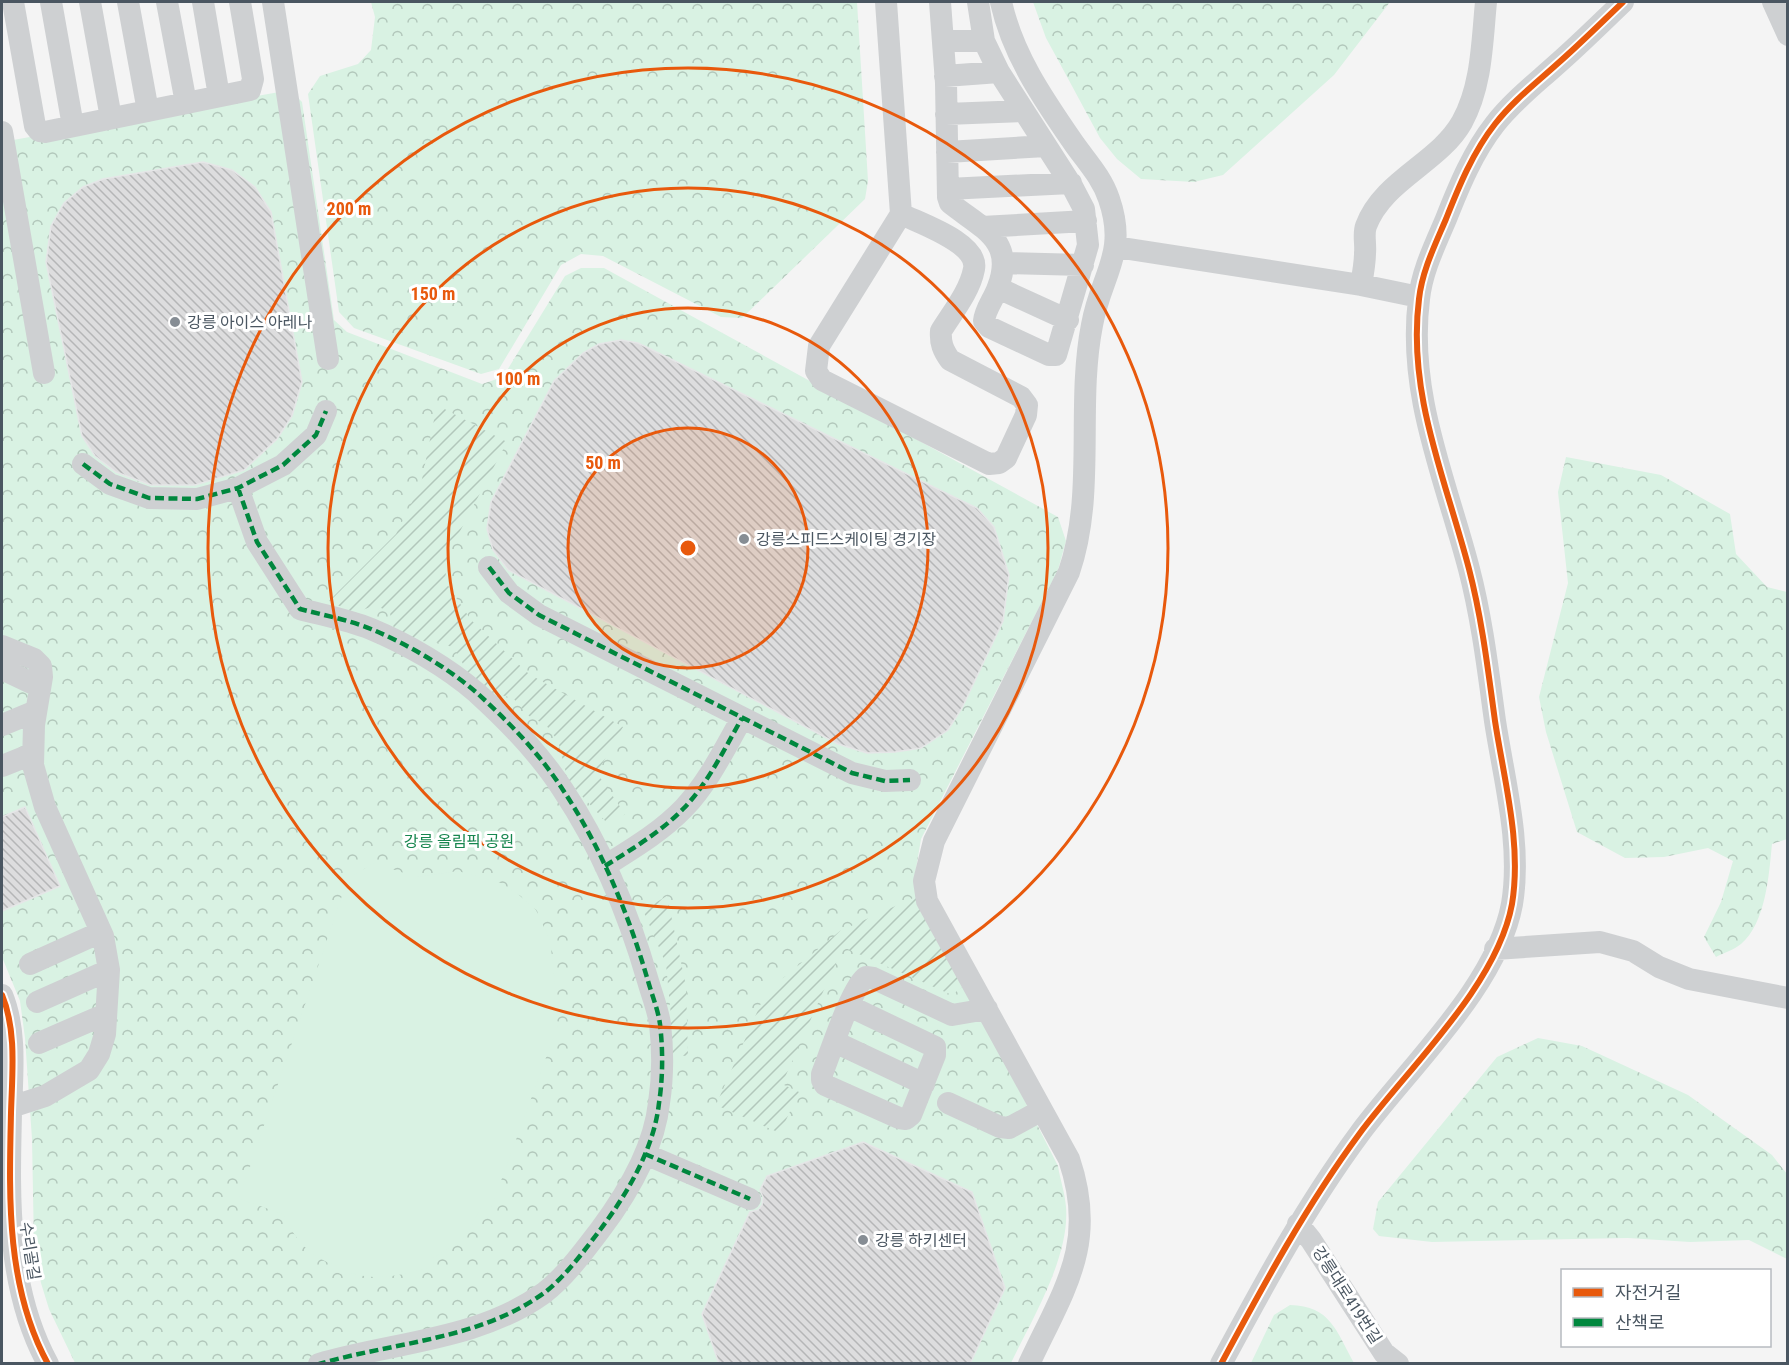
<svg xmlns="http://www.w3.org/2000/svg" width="1789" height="1365" font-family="'Roboto Condensed','Noto Sans KR',sans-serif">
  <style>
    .forest { fill: url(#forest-crowns) }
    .garden { fill: url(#garden-furrows) }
    .pitch { fill: #d9f2e3 }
    .building { fill: url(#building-back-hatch); stroke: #e5e6e7; stroke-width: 1.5 }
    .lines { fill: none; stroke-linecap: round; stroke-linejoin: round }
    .minor { stroke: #ced0d2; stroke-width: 22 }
    .quiet { stroke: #00873e; stroke-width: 4.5; stroke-dasharray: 9 4.5; stroke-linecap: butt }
    .cycleway-casing { stroke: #fff; stroke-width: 10 }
    .cycleway { stroke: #e8590c; stroke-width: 6 }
    .ring { fill: none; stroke: #e8590c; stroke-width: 3 }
    .poi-dot { fill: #868d94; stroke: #fff; stroke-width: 2 }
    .labels { text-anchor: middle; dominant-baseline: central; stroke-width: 6; stroke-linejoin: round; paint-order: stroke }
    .poi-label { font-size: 16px; fill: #4a5661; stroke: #fff; text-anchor: start }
    .park-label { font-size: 16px; fill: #17864f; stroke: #fff }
    .street-label { font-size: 16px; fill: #4a5661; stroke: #fff }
    .centre { fill: #e8590c; stroke: #fff; stroke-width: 3 }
    .ring-label { font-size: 18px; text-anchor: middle; font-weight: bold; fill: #e8590c; stroke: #fff; stroke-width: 6; stroke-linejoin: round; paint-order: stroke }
  </style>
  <defs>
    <pattern id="forest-crowns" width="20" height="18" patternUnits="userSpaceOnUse" patternTransform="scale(1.5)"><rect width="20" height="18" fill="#d9f2e3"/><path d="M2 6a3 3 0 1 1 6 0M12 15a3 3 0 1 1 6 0" fill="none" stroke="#b2c7bb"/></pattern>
    <pattern id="garden-furrows" width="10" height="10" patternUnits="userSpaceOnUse" patternTransform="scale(1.5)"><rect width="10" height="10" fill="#d9f2e3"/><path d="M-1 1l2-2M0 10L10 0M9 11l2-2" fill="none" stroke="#b2c7bb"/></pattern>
    <pattern id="building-back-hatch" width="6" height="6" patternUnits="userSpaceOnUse" patternTransform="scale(1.5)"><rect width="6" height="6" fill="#ddddde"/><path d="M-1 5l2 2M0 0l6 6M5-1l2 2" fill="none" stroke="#b5b6b7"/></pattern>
  </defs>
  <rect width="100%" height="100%" fill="#f4f4f4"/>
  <path class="forest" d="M 371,2 L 857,2 L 868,181 L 865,199 L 742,318 L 721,317 L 603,256 L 581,254 L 561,265 L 499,369 L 481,374 L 354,328 L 339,312 L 308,94 L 320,76 L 358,64 L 371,50 L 375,17 Z
    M 1033,2 L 1390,2 L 1334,75 L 1223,175 L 1194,182 L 1141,179 L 1117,159 L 1100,138 L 1058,60 L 1046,38 Z
    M 285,91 L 294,94 L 302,102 L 334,320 L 347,332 L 482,384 L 503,377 L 565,276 L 581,268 L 604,268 L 1058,517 L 1066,541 L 1058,570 L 921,839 L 914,881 L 1058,1166 C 1060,1179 1065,1193 1066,1207 C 1070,1257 1032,1319 1011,1363 L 75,1363 L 49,1309 L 41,1283 L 34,1247 L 32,1139 L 25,1038 L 20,1001 L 2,957 L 2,142 Z
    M 1566,457 L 1661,475 L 1730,514 L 1736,554 L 1767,587 L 1787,592 L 1787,839 L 1772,844 C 1769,874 1766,923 1741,944 C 1734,950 1723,953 1716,957 L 1704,937 L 1721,902 L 1733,861 L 1708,848 L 1664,857 L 1625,858 L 1577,832 L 1546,732 L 1539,697 L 1568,583 L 1558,492 Z
    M 1538,1038 L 1582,1046 L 1688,1095 L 1772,1155 L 1787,1174 L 1787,1259 L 1749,1240 L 1690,1242 L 1628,1238 L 1432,1242 L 1379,1236 L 1373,1229 L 1378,1202 L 1497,1057 Z
    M 1290,1305 C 1331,1306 1336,1331 1354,1363 L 1251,1363 L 1274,1315 Z"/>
  <path class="garden" d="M 437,405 L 507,442 L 448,554 L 445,581 L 471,620 L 529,674 L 623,727 L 597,773 L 625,814 L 609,825 L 568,781 L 558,741 L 546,725 L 529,716 L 513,698 L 501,695 L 487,697 L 463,673 L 463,664 L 455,649 C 429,632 396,655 390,613 L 376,605 L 354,613 L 329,601 L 396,534 L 421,484 Z
    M 922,894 L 963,986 L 952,995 L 843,947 L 782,1084 L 799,1092 L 780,1133 L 716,1105 L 766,992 L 840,931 Z
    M 667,896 L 686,986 L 688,1056 L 670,1055 L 671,1016 L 666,964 L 643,910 Z"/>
  <path class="pitch" d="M 374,863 L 416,877 L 458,871 L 501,883 L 519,895 L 536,910 L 550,940 L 555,983 L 553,1020 L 559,1022 L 490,1211 L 480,1208 C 467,1239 461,1242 433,1258 L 434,1266 C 406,1274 379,1282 351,1273 L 349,1276 L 335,1272 L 337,1266 C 310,1257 295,1240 283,1214 L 239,1199 L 348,878 Z"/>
  <path class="building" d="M 203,162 L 232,170 L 255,187 L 271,212 L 302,382 L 292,416 L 277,439 L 244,470 L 195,485 L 151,485 L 116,472 L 95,456 L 82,436 L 46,262 L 51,226 L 64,203 L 83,187 L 103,179 Z
    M 621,340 L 638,343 L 977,508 L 994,527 L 1009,575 L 1003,621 L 962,708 L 948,730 L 921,748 L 895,752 L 867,753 L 838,744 L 508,570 L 493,550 L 487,529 L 491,502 L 554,381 L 583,353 L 599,344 Z
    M 25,807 L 60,886 L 2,911 L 2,817 Z
    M 863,1142 L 972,1192 L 1005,1288 L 970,1364 L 719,1364 L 702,1314 L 750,1212 L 758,1210 L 762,1205 L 763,1197 L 760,1190 L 767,1176 Z"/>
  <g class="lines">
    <path class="minor" d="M 13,2 L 35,126 L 39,131 L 45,132 L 250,90 L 253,79 L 240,2
      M 51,2 L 73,126
      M 90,2 L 111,118
      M 128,2 L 148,111
      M 167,2 L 186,103
      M 203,2 L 219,96
      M 273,2 L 328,359
      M 886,2 L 901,214 L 819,346 L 816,371 L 822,380 L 989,464 L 999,463 L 1006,458 L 1026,415 L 1027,405 L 1021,397 L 950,360 C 943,350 940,343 941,331 C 952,313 970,291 974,269 C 979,243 921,224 901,214
      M 940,2 L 946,83 L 948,197 L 950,203 C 981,228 1016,240 998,287 C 994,299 985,309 984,321 L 989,327 L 1049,355 L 1056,355 L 1088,245 L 1084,209 L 1072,186 L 999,72 L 984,41 L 978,2
      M 1001,2 C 1013,56 1044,100 1075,145 C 1088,163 1102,178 1109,199 C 1128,254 1101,274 1092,325 C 1076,407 1096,493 1069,572 L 934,841 L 924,881 L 927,901 L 1069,1159 C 1098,1244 1064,1289 1029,1364
      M 1773,2 L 1788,35
      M 943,41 L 984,41
      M 945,76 L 999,72
      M 946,114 L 1023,111
      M 2,132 L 44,373
      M 947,152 L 1046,146
      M 948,189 L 1071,183
      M 982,227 L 1086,221
      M 1116,247 L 1361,285 L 1419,297
      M 1003,263 L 1083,265
      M 1361,285 C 1363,274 1365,263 1365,253 C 1366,244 1363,234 1366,226 C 1383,180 1439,163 1462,122 C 1482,86 1482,42 1486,2
      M 998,288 L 1068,320
      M 83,464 L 110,484 L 149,498 L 197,499 L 238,488 L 283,465 L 316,435 L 326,411
      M 238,488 L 257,542 L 300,609 C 323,615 349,620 371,629 C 407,644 447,667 477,693 C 509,722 540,754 563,790 C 601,847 629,915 648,981 C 652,995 658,1010 660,1024 C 663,1050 663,1077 659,1103 C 654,1149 627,1194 600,1230 C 584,1251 565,1277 544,1293 C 479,1340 394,1342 319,1364
      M 489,567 L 509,593 L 539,615 L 852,773 L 885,781 L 910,780
      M 2,646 L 34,659 L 41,666 L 42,677 L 34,725 L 33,765 L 45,807 L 103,936 L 109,970 L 105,1034 L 99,1054 L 89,1070 L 45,1096 L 11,1107
      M 2,669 L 40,687
      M 2,725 L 36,711
      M 2,766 L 32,754
      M 605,866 C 632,849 661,832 684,808 C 708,783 725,748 742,718
      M 1495,949 L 1600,942 L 1633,951 L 1659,967 L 1689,979 L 1788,998
      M 30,964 L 101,932
      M 2,995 C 17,1031 12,1075 11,1113 C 9,1197 6,1287 48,1364
      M 37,1002 L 109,970
      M 849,1006 L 935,1047 L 935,1055 L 911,1115 L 906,1119 L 899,1118 L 825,1085 L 822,1080 L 822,1074 C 830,1054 852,986 866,977 L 873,978 L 952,1015 L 987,1009
      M 835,1042 L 924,1084
      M 39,1043 L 106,1014
      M 948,1103 L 1000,1127 L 1009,1128 L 1042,1110
      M 645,1154 L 750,1199
      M 1298,1224 L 1311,1240 L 1384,1353 L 1398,1364
      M 1221,1364 C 1264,1284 1306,1206 1360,1133 C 1408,1068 1497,986 1512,904 C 1522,844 1504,780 1495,721 C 1488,670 1482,619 1469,569 C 1446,480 1407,394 1419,299 C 1422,271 1435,245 1446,219 C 1459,186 1473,152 1495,124 C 1513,101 1535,84 1556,65 C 1579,45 1601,23 1623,2"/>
    <path class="quiet" d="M 83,464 L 110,484 L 149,498 L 197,499 L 238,488 L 283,465 L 316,435 L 326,411
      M 238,488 L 257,542 L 300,609 C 323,615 349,620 371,629 C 407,644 447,667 477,693 C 509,722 540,754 563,790 C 601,847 629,915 648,981 C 652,995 658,1010 660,1024 C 663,1050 663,1077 659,1103 C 654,1149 627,1194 600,1230 C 584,1251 565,1277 544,1293 C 479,1340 394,1342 319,1364
      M 489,567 L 509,593 L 539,615 L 852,773 L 885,781 L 910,780
      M 605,866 C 632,849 661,832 684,808 C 708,783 725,748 742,718
      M 645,1154 L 750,1199"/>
    <g class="cycleway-casing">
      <path id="cycleway" d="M 2,995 C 17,1031 12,1075 11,1113 C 9,1197 6,1287 48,1364
        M 1221,1364 C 1264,1284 1306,1206 1360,1133 C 1408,1068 1497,986 1512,904 C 1522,844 1504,780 1495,721 C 1488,670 1482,619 1469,569 C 1446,480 1407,394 1419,299 C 1422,271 1435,245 1446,219 C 1459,186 1473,152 1495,124 C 1513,101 1535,84 1556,65 C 1579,45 1601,23 1623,2"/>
    </g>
    <use href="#cycleway" class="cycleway"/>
  </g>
  <circle cx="688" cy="548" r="120" fill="#e8590c" fill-opacity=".12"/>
  <g class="ring">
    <circle cx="688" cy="548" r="120"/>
    <circle cx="688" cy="548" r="240"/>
    <circle cx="688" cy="548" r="360"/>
    <circle cx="688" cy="548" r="480"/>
  </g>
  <g class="poi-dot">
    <circle cx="175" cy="322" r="6"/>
    <circle cx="744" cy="539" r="6"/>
    <circle cx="863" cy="1240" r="6"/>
  </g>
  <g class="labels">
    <g class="poi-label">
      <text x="187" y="322">강릉 아이스 아레나</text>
      <text x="756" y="539">강릉스피드스케이팅 경기장</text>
      <text x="875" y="1240">강릉 하키센터</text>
    </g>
    <g class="park-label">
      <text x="459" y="841">강릉 올림픽 공원</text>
    </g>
    <g class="street-label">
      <text transform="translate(30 1251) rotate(81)">수리골길</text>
      <text transform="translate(1347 1295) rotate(57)">강릉대로419번길</text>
    </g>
  </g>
  <circle cx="688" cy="548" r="9" class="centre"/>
  <g class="ring-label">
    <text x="349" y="215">200 m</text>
    <text x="433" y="300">150 m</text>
    <text x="518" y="385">100 m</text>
    <text x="603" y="469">50 m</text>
  </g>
  <rect width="1789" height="1365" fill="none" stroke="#4a5661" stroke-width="6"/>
  <rect x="1561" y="1269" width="210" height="78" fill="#ffffff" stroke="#b7bbc0" stroke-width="1.5"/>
  <rect x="1573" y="1288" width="30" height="9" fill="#e8590c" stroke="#b7bbc0" stroke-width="1.5"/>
  <text x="1615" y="1299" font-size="18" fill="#4a5661">자전거길</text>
  <rect x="1573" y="1318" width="30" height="9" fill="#00873e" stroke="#b7bbc0" stroke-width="1.5"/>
  <text x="1615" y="1329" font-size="18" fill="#4a5661">산책로</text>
</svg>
